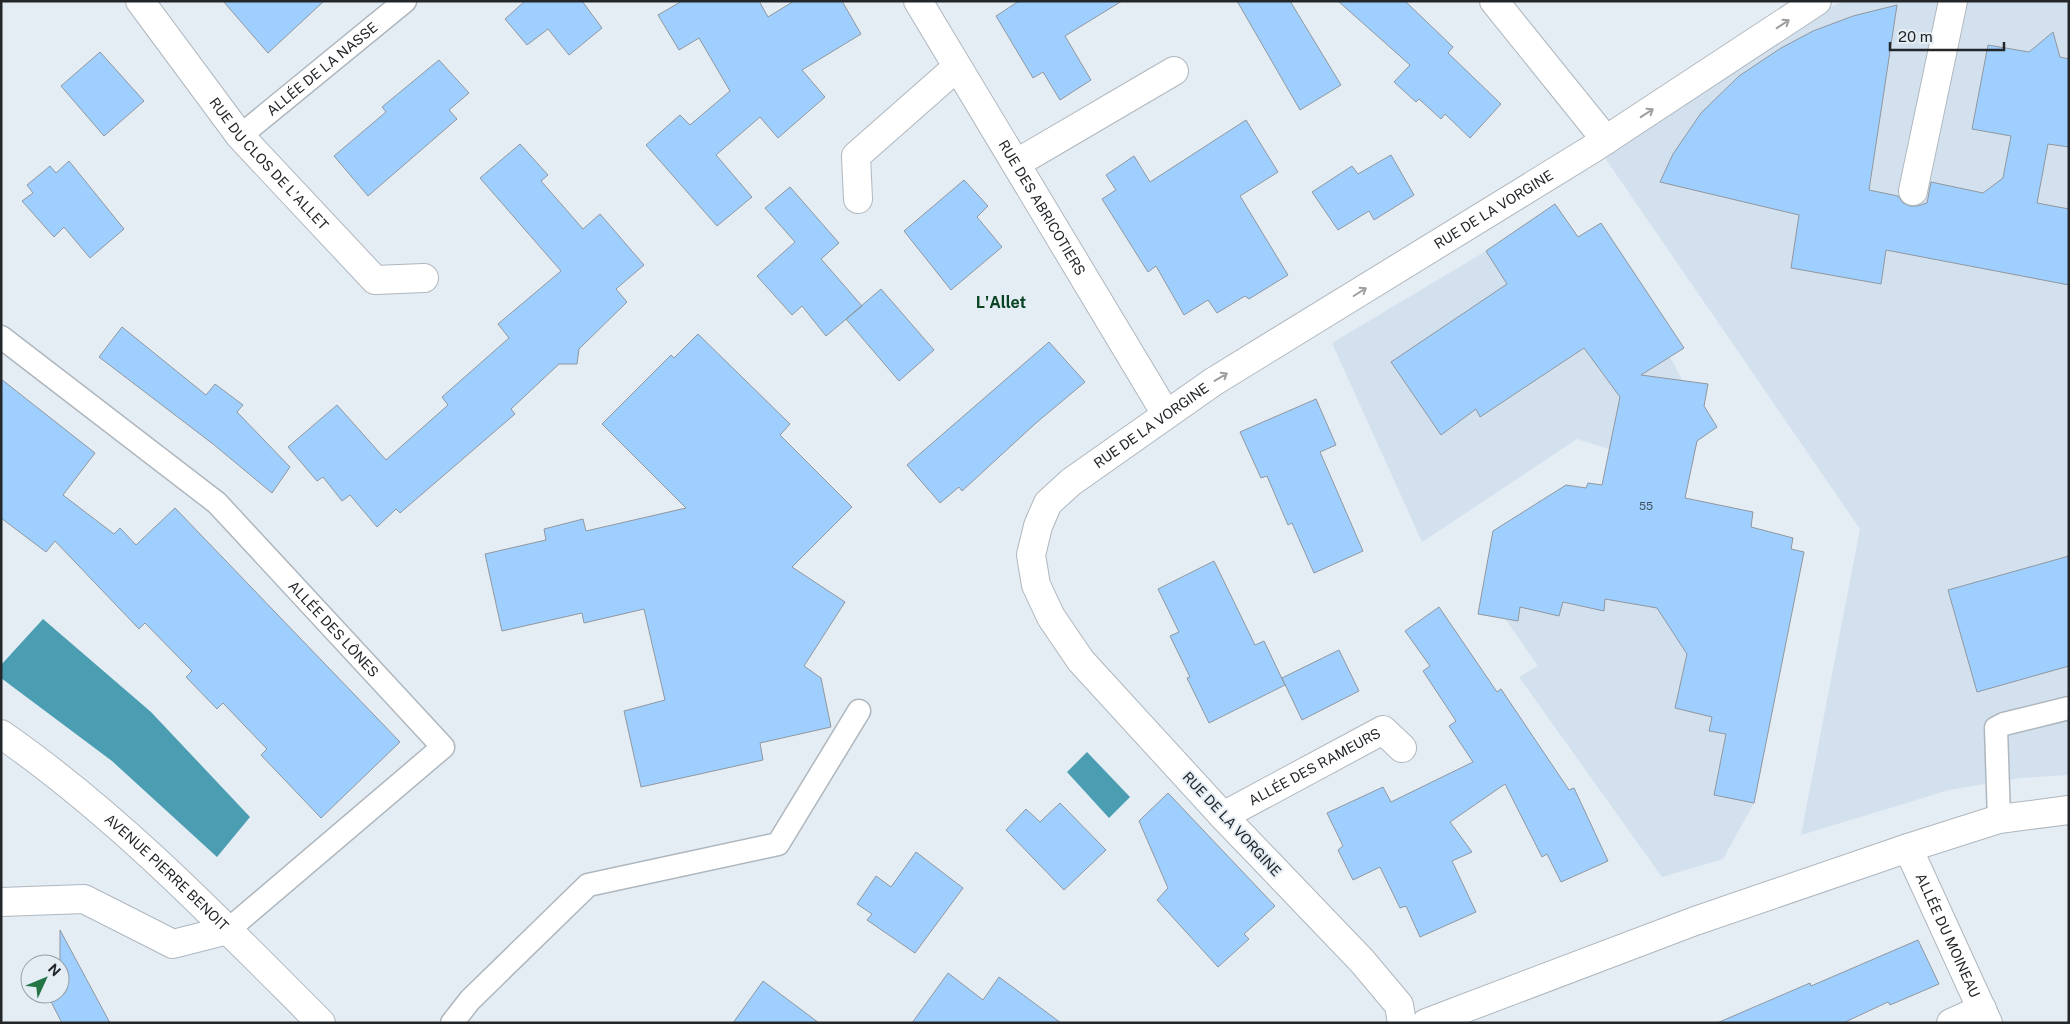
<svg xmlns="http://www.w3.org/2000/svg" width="2070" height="1024" font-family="'Public Sans',sans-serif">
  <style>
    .built { fill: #d3e1ef }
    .water { fill: #4b9db1 }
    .building { fill: #9fcfff; stroke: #90979f }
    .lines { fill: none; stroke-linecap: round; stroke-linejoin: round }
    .lane-casing { stroke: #afb7be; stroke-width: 25 }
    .street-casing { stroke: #afb7be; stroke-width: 30 }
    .secondary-casing { stroke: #afb7be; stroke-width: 30 }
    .lane { stroke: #fff; stroke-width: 22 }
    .street { stroke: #fff; stroke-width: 28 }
    .secondary { stroke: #fff; stroke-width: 28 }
    .oneway { stroke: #9c9e9f }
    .labels { text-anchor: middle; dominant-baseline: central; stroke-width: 4; stroke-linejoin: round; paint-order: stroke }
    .number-label { font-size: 11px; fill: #43515f }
    .street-label { font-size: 14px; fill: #24272a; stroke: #e4ecf4 }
    .quarter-label { font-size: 16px; font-weight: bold; fill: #084424; stroke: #e4ecf4 }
  </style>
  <rect width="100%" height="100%" fill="#e4ecf4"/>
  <path class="built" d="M 1846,1 L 2069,2 L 2069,775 L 2021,778 L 1949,790 L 1801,835 L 1860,529 L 1605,158 L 1634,137 L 1834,5 Z
    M 1555,204 L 1578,237 L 1601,223 L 1684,348 L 1670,357 L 1683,381 L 1704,406 L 1717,427 L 1697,441 L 1692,465 L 1609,449 L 1577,439 L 1422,542 L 1332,343 L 1486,251 Z
    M 1588,483 L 1671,496 L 1753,512 L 1751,527 L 1793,538 L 1754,803 L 1723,859 L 1662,877 L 1519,677 L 1538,666 L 1494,603 L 1493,531 L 1526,510 L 1536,513 L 1538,500 L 1542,501 L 1566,485 L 1586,488 Z"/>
  <path class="water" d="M 43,619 L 151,712 L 250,817 L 217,857 L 112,761 L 1,678 L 1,665 Z
    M 1087,752 L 1130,797 L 1109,818 L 1067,772 Z"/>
  <path class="building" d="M 223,1 L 324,1 L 268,53 Z
    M 525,1 L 582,1 L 602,28 L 569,55 L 548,29 L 527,45 L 505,19 Z
    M 682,1 L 759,1 L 768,17 L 794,1 L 842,1 L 861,34 L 802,70 L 825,97 L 778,138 L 760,117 L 716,155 L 752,197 L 717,226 L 646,145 L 680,115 L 690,125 L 730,91 L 699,38 L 679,50 L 658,15 Z
    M 1019,1 L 1122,1 L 1065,36 L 1091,80 L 1060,100 L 1043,72 L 1033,78 L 996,16 Z
    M 1237,1 L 1290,1 L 1341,85 L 1300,110 Z
    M 1338,1 L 1405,1 L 1453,47 L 1448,53 L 1501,104 L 1470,138 L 1445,114 L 1441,119 L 1419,99 L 1416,102 L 1394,82 L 1410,65 Z
    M 1897,5 L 1869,190 L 1898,196 L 1903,203 L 1910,206 L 1917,206 L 1927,203 L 1931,182 L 1983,193 L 2003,178 L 2011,136 L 1972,129 L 1988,45 L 2029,52 L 2053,32 L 2060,57 L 2069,59 L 2069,147 L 2048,144 L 2037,203 L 2069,209 L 2069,285 L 1886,250 L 1881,284 L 1791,268 L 1799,215 L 1660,182 L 1673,154 L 1701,113 L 1739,76 L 1781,48 L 1813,31 L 1853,16 Z
    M 100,52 L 144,101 L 104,136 L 61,86 Z
    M 439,60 L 469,93 L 449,110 L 457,119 L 368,196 L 334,156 L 386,112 L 382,107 Z
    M 1246,120 L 1278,172 L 1240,196 L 1288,275 L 1249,299 L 1245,296 L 1217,313 L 1208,300 L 1184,315 L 1156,266 L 1148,272 L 1102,199 L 1116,190 L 1106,175 L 1134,156 L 1150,182 Z
    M 520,144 L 548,175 L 541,181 L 583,229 L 600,214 L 644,265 L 616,289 L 627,302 L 579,349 L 577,364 L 559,364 L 511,409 L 515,414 L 400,513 L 396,509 L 377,527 L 350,495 L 342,501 L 323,477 L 317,481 L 288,447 L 337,405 L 386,460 L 448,405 L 442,397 L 509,338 L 498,324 L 561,271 L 480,178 Z
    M 1391,155 L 1414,195 L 1374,220 L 1369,211 L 1338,230 L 1312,192 L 1352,166 L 1358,174 Z
    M 69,161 L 124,229 L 90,258 L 64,227 L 54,237 L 22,201 L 33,193 L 27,185 L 50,166 L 56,173 Z
    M 964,180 L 988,206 L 977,217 L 1002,247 L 951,290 L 904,231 Z
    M 790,187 L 839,243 L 821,259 L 862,306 L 826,336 L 802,306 L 792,315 L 757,276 L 795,242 L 765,208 Z
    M 1555,204 L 1578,237 L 1601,223 L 1684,348 L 1641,375 L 1708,384 L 1704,406 L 1717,427 L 1697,441 L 1685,498 L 1753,512 L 1751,527 L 1793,538 L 1791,549 L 1804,552 L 1754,803 L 1714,795 L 1726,734 L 1709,731 L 1712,717 L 1675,708 L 1687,654 L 1657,608 L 1605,599 L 1604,611 L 1563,602 L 1559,616 L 1520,607 L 1518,621 L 1478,614 L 1493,531 L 1566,485 L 1586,488 L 1588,483 L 1602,485 L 1620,397 L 1584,348 L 1480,417 L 1476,409 L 1441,435 L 1391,362 L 1507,284 L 1486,251 Z
    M 881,289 L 934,350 L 899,381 L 846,319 Z
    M 122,327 L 206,395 L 215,384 L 243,405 L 237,412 L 290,467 L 272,493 L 213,444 L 99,357 Z
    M 698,334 L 790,424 L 780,435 L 852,507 L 792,567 L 845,602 L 804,666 L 821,678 L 831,727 L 760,743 L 763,760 L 641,787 L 624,711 L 665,700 L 644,609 L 584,623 L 582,613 L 502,631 L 485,554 L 546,540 L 544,529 L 583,519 L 586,531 L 686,508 L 602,424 L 671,355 L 674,358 Z
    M 1049,342 L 1085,382 L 1036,423 L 962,491 L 959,487 L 940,503 L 907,465 Z
    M 1,379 L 95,453 L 63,495 L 114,534 L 120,528 L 136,545 L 175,508 L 400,742 L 321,818 L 261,755 L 267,749 L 244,725 L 223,703 L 217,709 L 186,677 L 192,671 L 145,623 L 139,629 L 55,541 L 46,552 L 1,518 Z
    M 1316,399 L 1336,445 L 1320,452 L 1363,551 L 1314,573 L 1292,523 L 1288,525 L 1267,476 L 1261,478 L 1240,432 Z
    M 2069,556 L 2069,666 L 1977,692 L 1948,590 Z
    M 1214,561 L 1255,645 L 1264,641 L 1285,685 L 1209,723 L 1187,678 L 1190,677 L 1170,636 L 1179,632 L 1158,589 Z
    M 1439,607 L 1497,692 L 1501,689 L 1569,790 L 1574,788 L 1608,861 L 1561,882 L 1547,854 L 1542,857 L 1505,784 L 1450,822 L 1472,852 L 1452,861 L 1476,912 L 1420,937 L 1406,906 L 1400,908 L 1380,867 L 1353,880 L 1338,850 L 1343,846 L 1327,813 L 1383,787 L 1391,802 L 1473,762 L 1449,726 L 1456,721 L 1423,671 L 1430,666 L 1405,631 Z
    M 1339,650 L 1359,691 L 1302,720 L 1282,678 Z
    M 1168,793 L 1275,906 L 1244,934 L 1249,939 L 1218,967 L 1157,900 L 1168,888 L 1139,821 Z
    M 1060,803 L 1106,850 L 1064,890 L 1006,830 L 1026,809 L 1040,822 Z
    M 916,852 L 963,888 L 915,953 L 867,920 L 872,914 L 857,904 L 876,876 L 891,887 Z
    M 60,930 L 110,1023 L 62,1023 L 47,994 L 60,994 Z
    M 1918,940 L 1939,984 L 1890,1005 L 1888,1002 L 1843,1023 L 1717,1023 L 1810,983 L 1811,986 Z
    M 948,973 L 983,1000 L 999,977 L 1061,1023 L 912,1023 Z
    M 763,981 L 819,1023 L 733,1023 Z"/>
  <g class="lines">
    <g class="lane-casing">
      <g id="lane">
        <path id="s1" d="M 240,136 L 405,1"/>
        <path id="s2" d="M 1,337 L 217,503 L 443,747 L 228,930"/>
        <path d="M 1999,819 L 1996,728 L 2004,724 L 2069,708"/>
        <path d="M 452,1023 L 470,1000 L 588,885 L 778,844 L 859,711"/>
      </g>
    </g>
    <g class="street-casing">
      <g id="street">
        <path id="s3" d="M 140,1 L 240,136 L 375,280 L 424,278"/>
        <path id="s4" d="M 918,1 L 1166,414"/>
        <path d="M 1494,1 L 1606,140"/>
        <path d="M 1017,163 L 1174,71"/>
        <path d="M 1913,191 L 1953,1"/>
        <path d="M 858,199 L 856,156 L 957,67"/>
        <path id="s5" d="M 1,734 C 119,816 220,922 321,1023"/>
        <path id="s6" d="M 1223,816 L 1383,730 L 1402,748"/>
        <path id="s7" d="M 1908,848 L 1988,1023"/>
        <path d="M 1,902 L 84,899 L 173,944 L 228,930"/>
        <path id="s8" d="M 1402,1023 L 1399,1005 L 1362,961 L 1223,816 L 1081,661 L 1051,617 L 1036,585 L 1031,555 L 1038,526 L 1048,503 L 1071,482 L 1213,382 L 1592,149 L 1817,1"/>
        <path d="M 1951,1023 L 1982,1009"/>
      </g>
    </g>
    <g class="secondary-casing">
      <path id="secondary" d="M 1426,1023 L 1695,921 L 1908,848 L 1999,819 L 2069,810"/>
    </g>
    <use href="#lane" class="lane"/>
    <use href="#street" class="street"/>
    <use href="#secondary" class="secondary"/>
  </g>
  <defs><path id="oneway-shaft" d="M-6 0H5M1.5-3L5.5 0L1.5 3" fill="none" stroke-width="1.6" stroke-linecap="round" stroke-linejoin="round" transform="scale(1.25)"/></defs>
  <g class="oneway">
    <use href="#oneway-shaft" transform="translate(1783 24) rotate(-33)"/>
    <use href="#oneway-shaft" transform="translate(1647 113) rotate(-33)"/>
    <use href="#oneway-shaft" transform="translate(1360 292) rotate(-32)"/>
    <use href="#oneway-shaft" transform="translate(1221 377) rotate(-31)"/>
  </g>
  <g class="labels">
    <g class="number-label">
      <text x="1646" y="506">55</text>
    </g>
    <g class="street-label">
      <text stroke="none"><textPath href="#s1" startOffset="106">ALLÉE DE LA NASSE</textPath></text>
      <text stroke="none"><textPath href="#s3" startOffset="208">RUE DU CLOS DE L'ALLET</textPath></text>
      <text stroke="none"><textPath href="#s4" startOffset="241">RUE DES ABRICOTIERS</textPath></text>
      <text stroke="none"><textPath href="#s8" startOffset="1195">RUE DE LA VORGINE</textPath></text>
      <text stroke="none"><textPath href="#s8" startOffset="790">RUE DE LA VORGINE</textPath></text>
      <text stroke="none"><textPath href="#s2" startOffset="444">ALLÉE DES LÔNES</textPath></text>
      <text stroke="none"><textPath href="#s6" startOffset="104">ALLÉE DES RAMEURS</textPath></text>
      <text transform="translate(1232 824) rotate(47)">RUE DE LA VORGINE</text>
      <text stroke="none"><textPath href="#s5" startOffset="216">AVENUE PIERRE BENOIT</textPath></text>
      <text stroke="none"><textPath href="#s7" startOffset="96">ALLÉE DU MOINEAU</textPath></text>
    </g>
    <g class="quarter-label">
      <text x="1001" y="302">L'Allet</text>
    </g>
  </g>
  <rect width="2070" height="1024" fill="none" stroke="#24272a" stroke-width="5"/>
  <g transform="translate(45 979) rotate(46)"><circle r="24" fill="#e4ecf4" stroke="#979da3"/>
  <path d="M0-4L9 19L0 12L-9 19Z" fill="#237546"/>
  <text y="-8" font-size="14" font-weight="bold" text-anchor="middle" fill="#24272a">N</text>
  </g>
  <path d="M1890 42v8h114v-8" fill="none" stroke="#24272a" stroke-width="2.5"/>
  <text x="1898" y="42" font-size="15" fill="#24272a" stroke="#e4ecf4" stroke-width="4" paint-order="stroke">20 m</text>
</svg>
